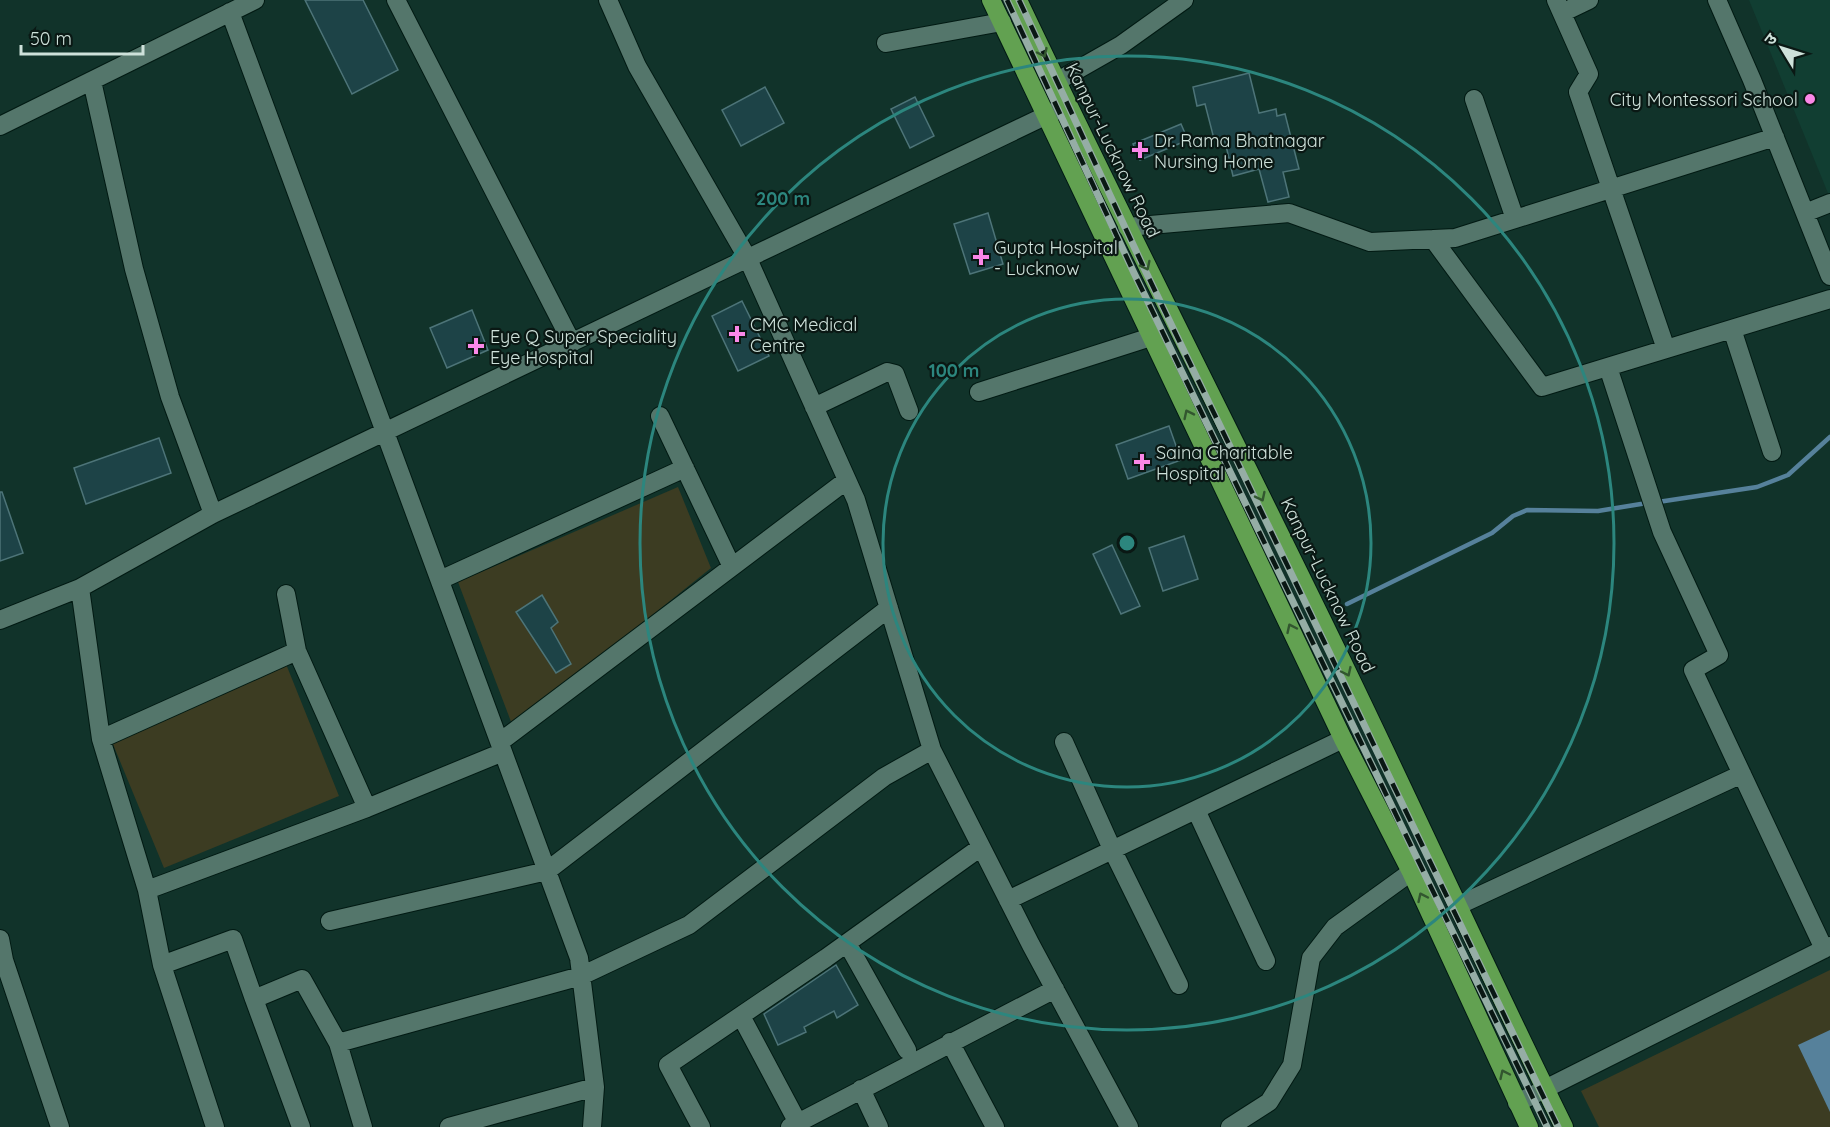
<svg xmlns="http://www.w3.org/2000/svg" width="1830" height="1127" font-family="Quicksand,'Noto Sans Devanagari',sans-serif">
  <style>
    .built { fill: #113e32 }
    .green { fill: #3c3c22 }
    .water { fill: #56819b }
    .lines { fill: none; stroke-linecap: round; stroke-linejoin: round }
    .stream { stroke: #56819b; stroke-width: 4.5 }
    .building { fill: #1d4347; stroke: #4d7478; stroke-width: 1.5 }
    .minor-casing { stroke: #021a13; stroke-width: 20 }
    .highway-casing { stroke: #021a13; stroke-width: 20 }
    .minor { stroke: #54766b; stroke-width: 18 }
    .highway { stroke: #62a151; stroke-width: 18 }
    .rail-casing { stroke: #95ada5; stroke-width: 7 }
    .rail { stroke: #0a1814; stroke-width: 4.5; stroke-dasharray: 14; stroke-linecap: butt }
    .oneway { stroke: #32562f }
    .ring { fill: none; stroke: #2c867e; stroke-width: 3 }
    .poi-dot { fill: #fa87e7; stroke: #0a1814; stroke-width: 2 }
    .labels { text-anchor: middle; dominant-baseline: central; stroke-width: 4.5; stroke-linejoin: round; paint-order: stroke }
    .poi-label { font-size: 18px; fill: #cee1da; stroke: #0a1814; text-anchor: start }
    .street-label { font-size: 18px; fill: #cee1da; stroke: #0a1814 }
    .centre { fill: #2c867e; stroke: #0a1814; stroke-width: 3 }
    .ring-label { font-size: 18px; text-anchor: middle; font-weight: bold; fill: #2c867e; stroke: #0a1814; stroke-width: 4.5; stroke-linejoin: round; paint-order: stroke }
  </style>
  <rect width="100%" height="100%" fill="#11332a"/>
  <path class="built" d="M 1749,0 L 1830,0 L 1830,198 Z"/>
  <path class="green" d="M 678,487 L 711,568 L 513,727 L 458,582 Z
    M 286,664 L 339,796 L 164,868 L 110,737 Z
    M 1830,970 L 1830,1127 L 1599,1127 L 1581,1091 Z"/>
  <path class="water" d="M 1830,1030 L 1830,1112 L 1798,1045 Z"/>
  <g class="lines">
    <path class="stream" d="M 1658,502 L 1757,487 L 1788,475 L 1830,437
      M 1347,604 L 1492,533 L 1513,516 L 1527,510 L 1598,511 L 1647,503"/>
  </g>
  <path class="building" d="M 305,0 L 363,0 L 398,70 L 352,94 Z
    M 1249,73 L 1259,113 L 1276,109 L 1277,116 L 1285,114 L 1299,169 L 1283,172 L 1289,197 L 1268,202 L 1259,169 L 1233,176 L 1224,137 L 1214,139 L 1205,104 L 1197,106 L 1193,87 Z
    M 765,87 L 784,123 L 741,146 L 722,110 Z
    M 915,97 L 934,136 L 910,148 L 891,109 Z
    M 1181,124 L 1188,140 L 1140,160 L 1133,144 Z
    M 988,213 L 1003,264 L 970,274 L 954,224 Z
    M 742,301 L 769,356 L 738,371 L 712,316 Z
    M 472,310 L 488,350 L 447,368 L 430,328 Z
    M 1169,426 L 1181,460 L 1128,479 L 1116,445 Z
    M 159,438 L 171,473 L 86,504 L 74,468 Z
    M 0,492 L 2,492 L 23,553 L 0,561 Z
    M 1184,536 L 1198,579 L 1163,591 L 1149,548 Z
    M 1112,545 L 1140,606 L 1121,614 L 1093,554 Z
    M 542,595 L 558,622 L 551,628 L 571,664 L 556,673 L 516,612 Z
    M 836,965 L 858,1005 L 837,1018 L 834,1011 L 804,1027 L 806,1032 L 778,1045 L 764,1014 Z"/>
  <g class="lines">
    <g class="minor-casing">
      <path id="minor" d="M 396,0 L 572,343
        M 608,0 L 637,66 L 748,259 L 856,500 L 932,750 L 1031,945 L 1129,1127
        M 1556,0 L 1589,74 L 1578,92 L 1666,349
        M 1717,0 L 1752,80 L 1830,276
        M 230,12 L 579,958 L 595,1087 L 592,1127
        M 1562,13 L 1589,0
        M 886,43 L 1002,22
        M 92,81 L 134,269 L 170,397 L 213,514
        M 1056,82 L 1121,45 L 1184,0
        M 1474,99 L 1515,219
        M 0,126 L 255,0
        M 1805,213 L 1830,203
        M 1127,227 L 1289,213 L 1370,242 L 1455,238 L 1775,137
        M 1433,239 L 1542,387 L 1830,299
        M 1732,329 L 1772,452
        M 1608,367 L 1662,532 L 1719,655 L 1693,670 L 1824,949
        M 979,392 L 1151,337
        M 814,407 L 887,372 L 895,374 L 909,411
        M 660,416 L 732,567
        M 440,580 L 685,468
        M 80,588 L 101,739 L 147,890 L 162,965 L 215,1127
        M 286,594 L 297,651 L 367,808
        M 0,620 L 80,588 L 213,514 L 1068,105
        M 101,739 L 297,651
        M 500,742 L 847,480
        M 1064,742 L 1112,849 L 1179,985
        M 1196,810 L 1266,961
        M 147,890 L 367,808 L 503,752
        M 1008,900 L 1343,739
        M 1457,906 L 1742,774
        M 330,921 L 547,871 L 889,608
        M 0,939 L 4,960 L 60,1127
        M 847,943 L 907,1050
        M 162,965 L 233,939 L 254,999
        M 741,1016 L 798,1123
        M 950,1042 L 995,1127
        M 338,1043 L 581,976 L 689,925 L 884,777 L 932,750
        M 861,1089 L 879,1127
        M 1517,1103 L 1830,946
        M 301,1127 L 254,999 L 302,979 L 338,1043 L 363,1127
        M 449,1127 L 595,1087
        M 701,1127 L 668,1065 L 826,958 L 981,847
        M 790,1127 L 1055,989
        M 1230,1127 L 1269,1102 L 1292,1065 L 1311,958 L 1335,927 L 1411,872"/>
    </g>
    <g class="highway-casing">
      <path id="highway" d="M 991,0 L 1343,739 L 1411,872 L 1529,1127
        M 1018,0 C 1123,222 1235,440 1342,661 C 1417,816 1488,973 1564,1127"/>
    </g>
    <use href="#minor" class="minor"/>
    <use href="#highway" class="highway"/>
    <g class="rail-casing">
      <path id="rail" d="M 1007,0 L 1134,273 L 1547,1127
        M 1019,0 L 1144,268 L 1558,1127"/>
    </g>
    <use href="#rail" class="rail"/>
  </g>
  <defs><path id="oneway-chevron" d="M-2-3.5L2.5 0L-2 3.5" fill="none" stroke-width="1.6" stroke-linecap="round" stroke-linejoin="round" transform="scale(1.5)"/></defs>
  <g class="oneway">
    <use href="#oneway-chevron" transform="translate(1043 53) rotate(65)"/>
    <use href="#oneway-chevron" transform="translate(1146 266) rotate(64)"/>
    <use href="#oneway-chevron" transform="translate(1188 414) rotate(-116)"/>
    <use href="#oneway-chevron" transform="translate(1261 497) rotate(64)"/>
    <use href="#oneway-chevron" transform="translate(1291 628) rotate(-115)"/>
    <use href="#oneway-chevron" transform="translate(1347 672) rotate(65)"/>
    <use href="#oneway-chevron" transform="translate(1422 897) rotate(-115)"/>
    <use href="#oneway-chevron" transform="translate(1504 1074) rotate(-115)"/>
  </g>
  <g class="ring">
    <circle cx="1127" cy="543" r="244"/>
    <circle cx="1127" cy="543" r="487"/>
  </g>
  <g class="poi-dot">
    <circle cx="1810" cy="99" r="6"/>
    <path d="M1137 141h6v6h6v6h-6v6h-6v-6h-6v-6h6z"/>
    <path d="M978 248h6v6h6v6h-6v6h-6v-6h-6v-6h6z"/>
    <path d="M734 325h6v6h6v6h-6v6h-6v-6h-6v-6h6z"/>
    <path d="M473 337h6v6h6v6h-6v6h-6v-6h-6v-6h6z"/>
    <path d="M1139 453h6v6h6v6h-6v6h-6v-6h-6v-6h6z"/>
  </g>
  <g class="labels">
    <g class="poi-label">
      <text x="1798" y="99" text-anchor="end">City Montessori School</text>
      <text x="1154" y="140">Dr. Rama Bhatnagar<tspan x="1154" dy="21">Nursing Home</tspan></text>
      <text x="994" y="247">Gupta Hospital<tspan x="994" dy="21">- Lucknow</tspan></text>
      <text x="750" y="324">CMC Medical<tspan x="750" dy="21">Centre</tspan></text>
      <text x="490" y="336">Eye Q Super Speciality<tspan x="490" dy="21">Eye Hospital</tspan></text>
      <text x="1156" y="452">Saina Charitable<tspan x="1156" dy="21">Hospital</tspan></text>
    </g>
    <g class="street-label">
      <text transform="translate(1113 150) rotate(64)">Kanpur-Lucknow Road</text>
      <text transform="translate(1328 585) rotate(64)">Kanpur-Lucknow Road</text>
    </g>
  </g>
  <circle cx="1127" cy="543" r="9" class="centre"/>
  <g class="ring-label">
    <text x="783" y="205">200 m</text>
    <text x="954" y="377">100 m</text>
  </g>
  <g transform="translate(1782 48) rotate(308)" stroke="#0a1814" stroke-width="4.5" paint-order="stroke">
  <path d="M0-4.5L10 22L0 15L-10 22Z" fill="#cee1da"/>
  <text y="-9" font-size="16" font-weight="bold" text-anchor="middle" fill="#cee1da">उ</text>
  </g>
  <path d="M21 45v9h122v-9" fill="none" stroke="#cee1da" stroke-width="3"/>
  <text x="30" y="45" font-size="18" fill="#cee1da" stroke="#0a1814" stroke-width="4.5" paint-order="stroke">50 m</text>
</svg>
